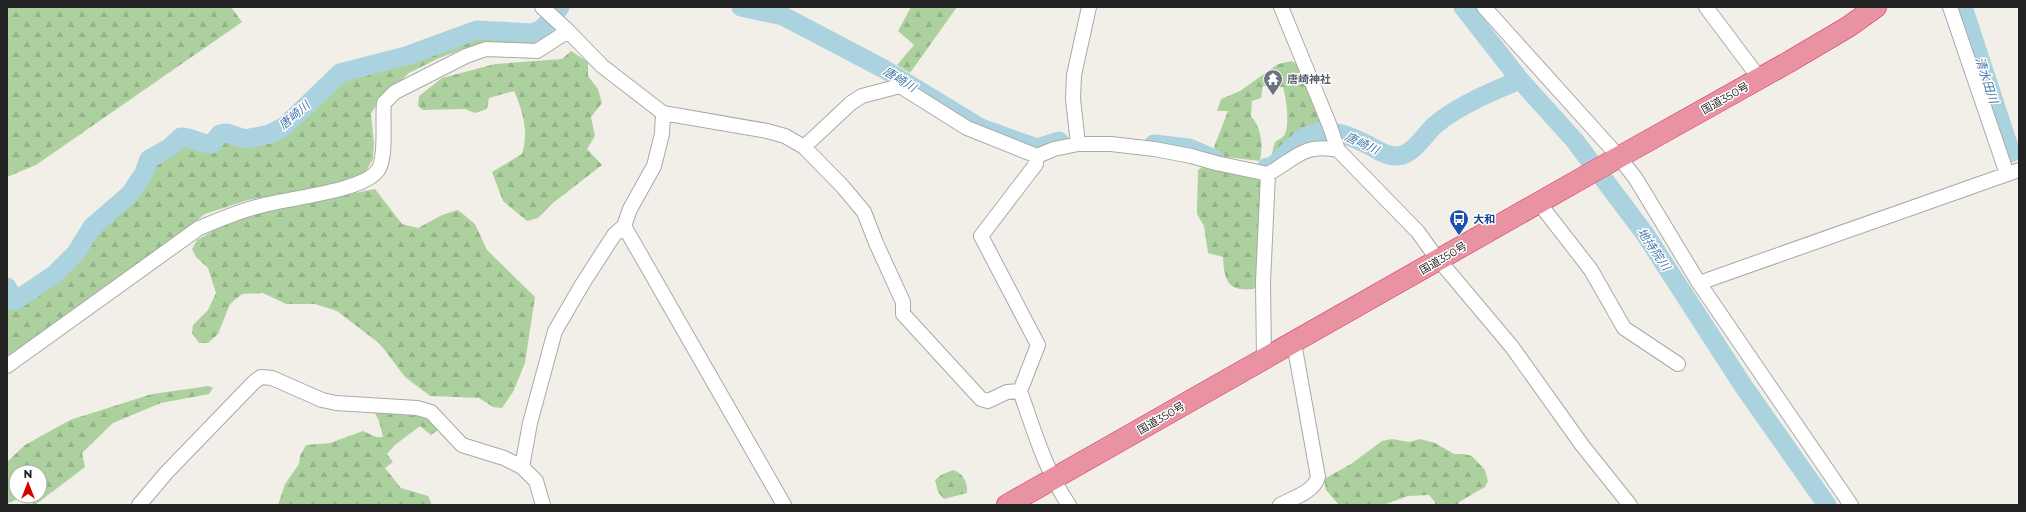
<svg xmlns="http://www.w3.org/2000/svg" width="2026" height="512" font-family="Montserrat,'Noto Sans JP',sans-serif">
  <style>
    .forest { fill: url(#forest-firs); fill-rule: evenodd }
    .lines { fill: none; stroke-linecap: round; stroke-linejoin: round }
    .river { stroke: #aad3df; stroke-width: 19 }
    .minor-casing { stroke: #a9a9a9; stroke-width: 16 }
    .highway-casing { stroke: #dc2a67; stroke-width: 22 }
    .minor { stroke: #fff; stroke-width: 14 }
    .highway { stroke: #e892a2; stroke-width: 21 }
    .labels { text-anchor: middle; dominant-baseline: central; stroke-width: 3; stroke-linejoin: round; paint-order: stroke }
    .worship-label { font-size: 11px; font-weight: bold; fill: #5b616d; stroke: #fff; text-anchor: start }
    .street-label { font-size: 11px; fill: #222; stroke: #fff }
    .transit-label { font-size: 11px; font-weight: bold; fill: #164399; stroke: #fff; text-anchor: start }
    .water-label { font-size: 12px; font-style: italic; fill: #4a7aab; stroke: #fff }
  </style>
  <defs>
    <pattern id="forest-firs" width="22" height="20" patternUnits="userSpaceOnUse"><rect width="22" height="20" fill="#add19e"/><path d="M5 1l3.5 6h-7zM16 11l3.5 6h-7z" fill="#95b388"/></pattern>
  </defs>
  <rect width="100%" height="100%" fill="#f2efe9"/>
  <path class="forest" d="M 7,7 L 231,7 L 242,22 L 36,165 L 7,177 Z
    M 911,7 L 957,7 L 910,73 L 897,65 L 914,45 L 898,31 Z
    M 490,33 L 533,35 L 536,37 L 537,40 L 535,44 L 494,43 L 471,46 L 437,59 L 409,73 L 381,98 L 371,114 L 374,143 L 373,159 L 366,171 L 356,178 L 320,187 L 248,200 L 205,214 L 140,264 L 7,359 L 7,300 L 16,303 L 54,279 L 77,257 L 92,234 L 132,196 L 146,175 L 150,165 L 158,156 L 182,141 L 190,140 L 207,148 C 216,145 218,138 226,136 L 241,141 L 267,137 L 287,128 L 330,83 L 343,74 L 404,59 L 474,34 Z
    M 571,51 L 588,62 L 588,76 L 598,89 L 602,103 L 591,117 L 595,136 L 587,149 L 602,165 L 553,203 L 538,218 L 527,221 L 503,201 L 492,172 L 522,154 C 529,132 523,112 514,91 L 489,98 L 487,109 L 475,113 L 465,109 L 423,110 L 418,106 L 419,96 L 442,78 L 495,64 L 562,59 Z
    M 1292,61 L 1301,67 L 1331,140 L 1301,148 L 1287,148 L 1274,160 L 1272,153 L 1275,142 C 1277,140 1281,139 1283,137 C 1291,128 1286,97 1283,87 L 1263,86 L 1261,98 L 1252,101 L 1251,116 C 1262,129 1263,144 1260,161 L 1219,156 L 1214,147 L 1228,111 L 1217,111 L 1221,99 L 1240,91 L 1278,64 Z
    M 1204,166 L 1258,176 L 1262,182 L 1257,282 L 1254,289 C 1228,292 1224,281 1223,257 L 1208,253 L 1204,226 L 1197,214 L 1197,208 L 1198,170 Z
    M 375,189 L 402,224 L 418,228 L 442,215 L 458,210 L 475,224 L 487,250 L 535,297 L 525,363 L 513,392 L 502,408 L 493,407 L 479,398 L 430,396 L 405,377 L 380,344 L 337,311 L 315,304 L 286,304 L 263,293 L 242,294 L 230,304 L 218,334 L 208,343 L 199,343 L 192,333 L 193,325 L 208,310 L 216,293 L 208,268 L 196,257 L 192,249 L 197,240 L 232,220 L 276,208 Z
    M 209,386 L 213,388 L 209,394 L 161,403 L 113,423 L 82,453 L 85,467 L 35,505 L 22,497 L 7,504 L 7,462 L 25,445 L 70,420 L 152,394 ZM 16,472 L 40,472 L 40,496 L 16,496 Z
    M 373,409 L 419,412 L 441,428 L 431,435 L 420,426 L 395,445 L 387,454 L 393,462 L 385,468 L 401,488 L 428,496 L 432,505 L 278,505 L 285,484 L 299,464 L 300,456 L 306,445 L 330,443 L 363,431 L 376,437 L 383,437 L 379,421 Z
    M 1392,439 L 1409,442 L 1420,439 L 1435,443 L 1454,454 L 1464,454 L 1472,456 L 1485,470 L 1488,481 L 1485,487 L 1459,502 L 1458,505 L 1435,505 L 1435,502 L 1429,495 L 1408,496 L 1383,505 L 1339,505 L 1326,490 L 1324,479 L 1351,464 L 1382,441 Z
    M 953,470 C 963,473 968,483 967,493 L 944,499 L 938,492 L 935,480 L 941,475 Z"/>
  <g class="lines">
    <path class="river" d="M 741,7 L 783,16 L 884,69 L 981,128 L 1037,148 L 1059,141
      M 1463,7 L 1520,80 L 1575,141 L 1645,234 L 1744,387 L 1827,505
      M 1963,7 L 2011,153
      M 555,14 L 560,7
      M 1154,144 L 1189,148 L 1215,159
      M 1267,167 L 1273,166 C 1283,157 1293,145 1304,138 C 1325,124 1351,136 1370,146 C 1379,151 1388,157 1398,156 C 1414,154 1424,135 1435,125 C 1459,105 1491,92 1520,80
      M 7,287 L 15,301 L 55,274 L 76,253 L 92,227 L 130,194 L 144,173 L 149,159 L 169,148 L 181,137 C 193,137 201,145 212,144 L 220,134 L 227,133 L 245,139 L 270,134 L 285,126 L 340,73 L 406,56 L 477,30 L 532,33 L 540,30 L 551,20"/>
    <g class="minor-casing">
      <path id="minor" d="M 542,7 L 568,31 L 602,66 L 663,113 L 767,131 L 785,136 L 804,147 L 843,187 L 864,212 L 876,243 L 903,302 L 903,314 L 981,399 L 988,401 L 1007,392 L 1020,391
        M 1281,7 L 1329,124 L 1338,150 L 1418,232 L 1433,253 L 1512,347 L 1582,445 L 1630,505
        M 1484,7 L 1619,157 L 1636,179 L 1699,283 L 1851,505
        M 1706,7 L 1760,79
        M 1950,7 L 2007,174
        M 1078,144 L 1073,99 L 1074,75 L 1089,7
        M 804,147 L 851,103 L 862,96 L 900,86 L 967,128 L 1037,156 L 1054,149 L 1078,144 L 1111,144 L 1154,149 L 1191,156 L 1216,163 L 1268,174 C 1296,158 1304,143 1338,150
        M 1037,156 L 1036,164 L 981,236 L 1038,345 L 1020,391 C 1034,430 1045,470 1069,505
        M 1539,203 L 1591,270 L 1624,328 L 1678,364
        M 624,226 L 784,505
        M 1699,283 L 2019,170
        M 1264,360 L 1263,282 L 1268,174
        M 7,366 L 199,228 C 219,220 239,211 260,206 C 286,198 363,192 378,170 C 387,157 382,120 384,103 L 395,92 L 466,56 L 486,49 L 537,51 L 568,31
        M 522,467 L 530,423 L 555,331 L 583,283 L 614,235 L 624,226 L 630,209 L 654,166 L 662,134 L 663,113
        M 139,505 L 167,472 L 254,382 L 261,377 L 272,378 L 322,400 L 336,403 L 417,408 L 431,412 L 462,445 L 504,458 L 522,467 L 536,481 L 543,505
        M 1280,505 C 1293,498 1314,492 1318,477 L 1294,343"/>
    </g>
    <g class="highway-casing">
      <path id="highway" d="M 1007,505 L 1612,161 L 1787,63 L 1848,27 L 1876,7"/>
    </g>
    <use href="#minor" class="minor"/>
    <use href="#highway" class="highway"/>
  </g>
  <defs>
    <g id="temple-pin" transform="scale(1)"><path d="M0 17L-7.5 6A9.5 9.5 0 1 1 7.5 6Z" fill="#6b7280" stroke="#fff"/><path d="M0-6L5-2H3V0L6.5 2.5H4V6H1.5V3h-3V6H-4V2.5H-6.5L-3 0V-2H-5Z" fill="#fff"/></g>
    <g id="bus-pin" transform="scale(1)"><path d="M0 17L-7.5 6A9.5 9.5 0 1 1 7.5 6Z" fill="#1a4fb4" stroke="#fff"/><path d="M-5-6H5V4H4V6H2V4H-2V6H-4V4H-5ZM-3.5-4V0h7V-4ZM-3.5 1.2v1.5H-2V1.2ZM2 1.2v1.5H3.5V1.2Z" fill="#fff"/></g>
  </defs>
  <g fill-rule="evenodd">
    <use href="#temple-pin" x="1273" y="79"/>
    <use href="#bus-pin" x="1459" y="219"/>
  </g>
  <g class="labels">
    <g class="worship-label">
      <text x="1287" y="79">唐崎神社</text>
    </g>
    <g class="street-label">
      <text transform="translate(1725 98) rotate(-29)">国道350号</text>
      <text transform="translate(1443 258) rotate(-30)">国道350号</text>
      <text transform="translate(1161 418) rotate(-30)">国道350号</text>
    </g>
    <g class="transit-label">
      <text x="1473" y="219">大和</text>
    </g>
    <g class="water-label">
      <text transform="translate(900 79) rotate(31)">唐崎川</text>
      <text transform="translate(1987 80) rotate(72)">清水田川</text>
      <text transform="translate(294 115) rotate(-41)">唐崎川</text>
      <text transform="translate(1362 143) rotate(25)">唐崎川</text>
      <text transform="translate(1654 249) rotate(56)">地持院川</text>
    </g>
  </g>
  <rect width="2026" height="512" fill="none" stroke="#222222" stroke-width="16"/>
  <g transform="translate(28 484)"><circle r="19" fill="#ffffff" stroke="#a7a7a7"/>
  <path d="M0-3L7 15L0 10L-7 15Z" fill="#d40000"/>
  <text y="-6" font-size="11" font-weight="bold" text-anchor="middle" fill="#222222">N</text>
  </g>
</svg>
